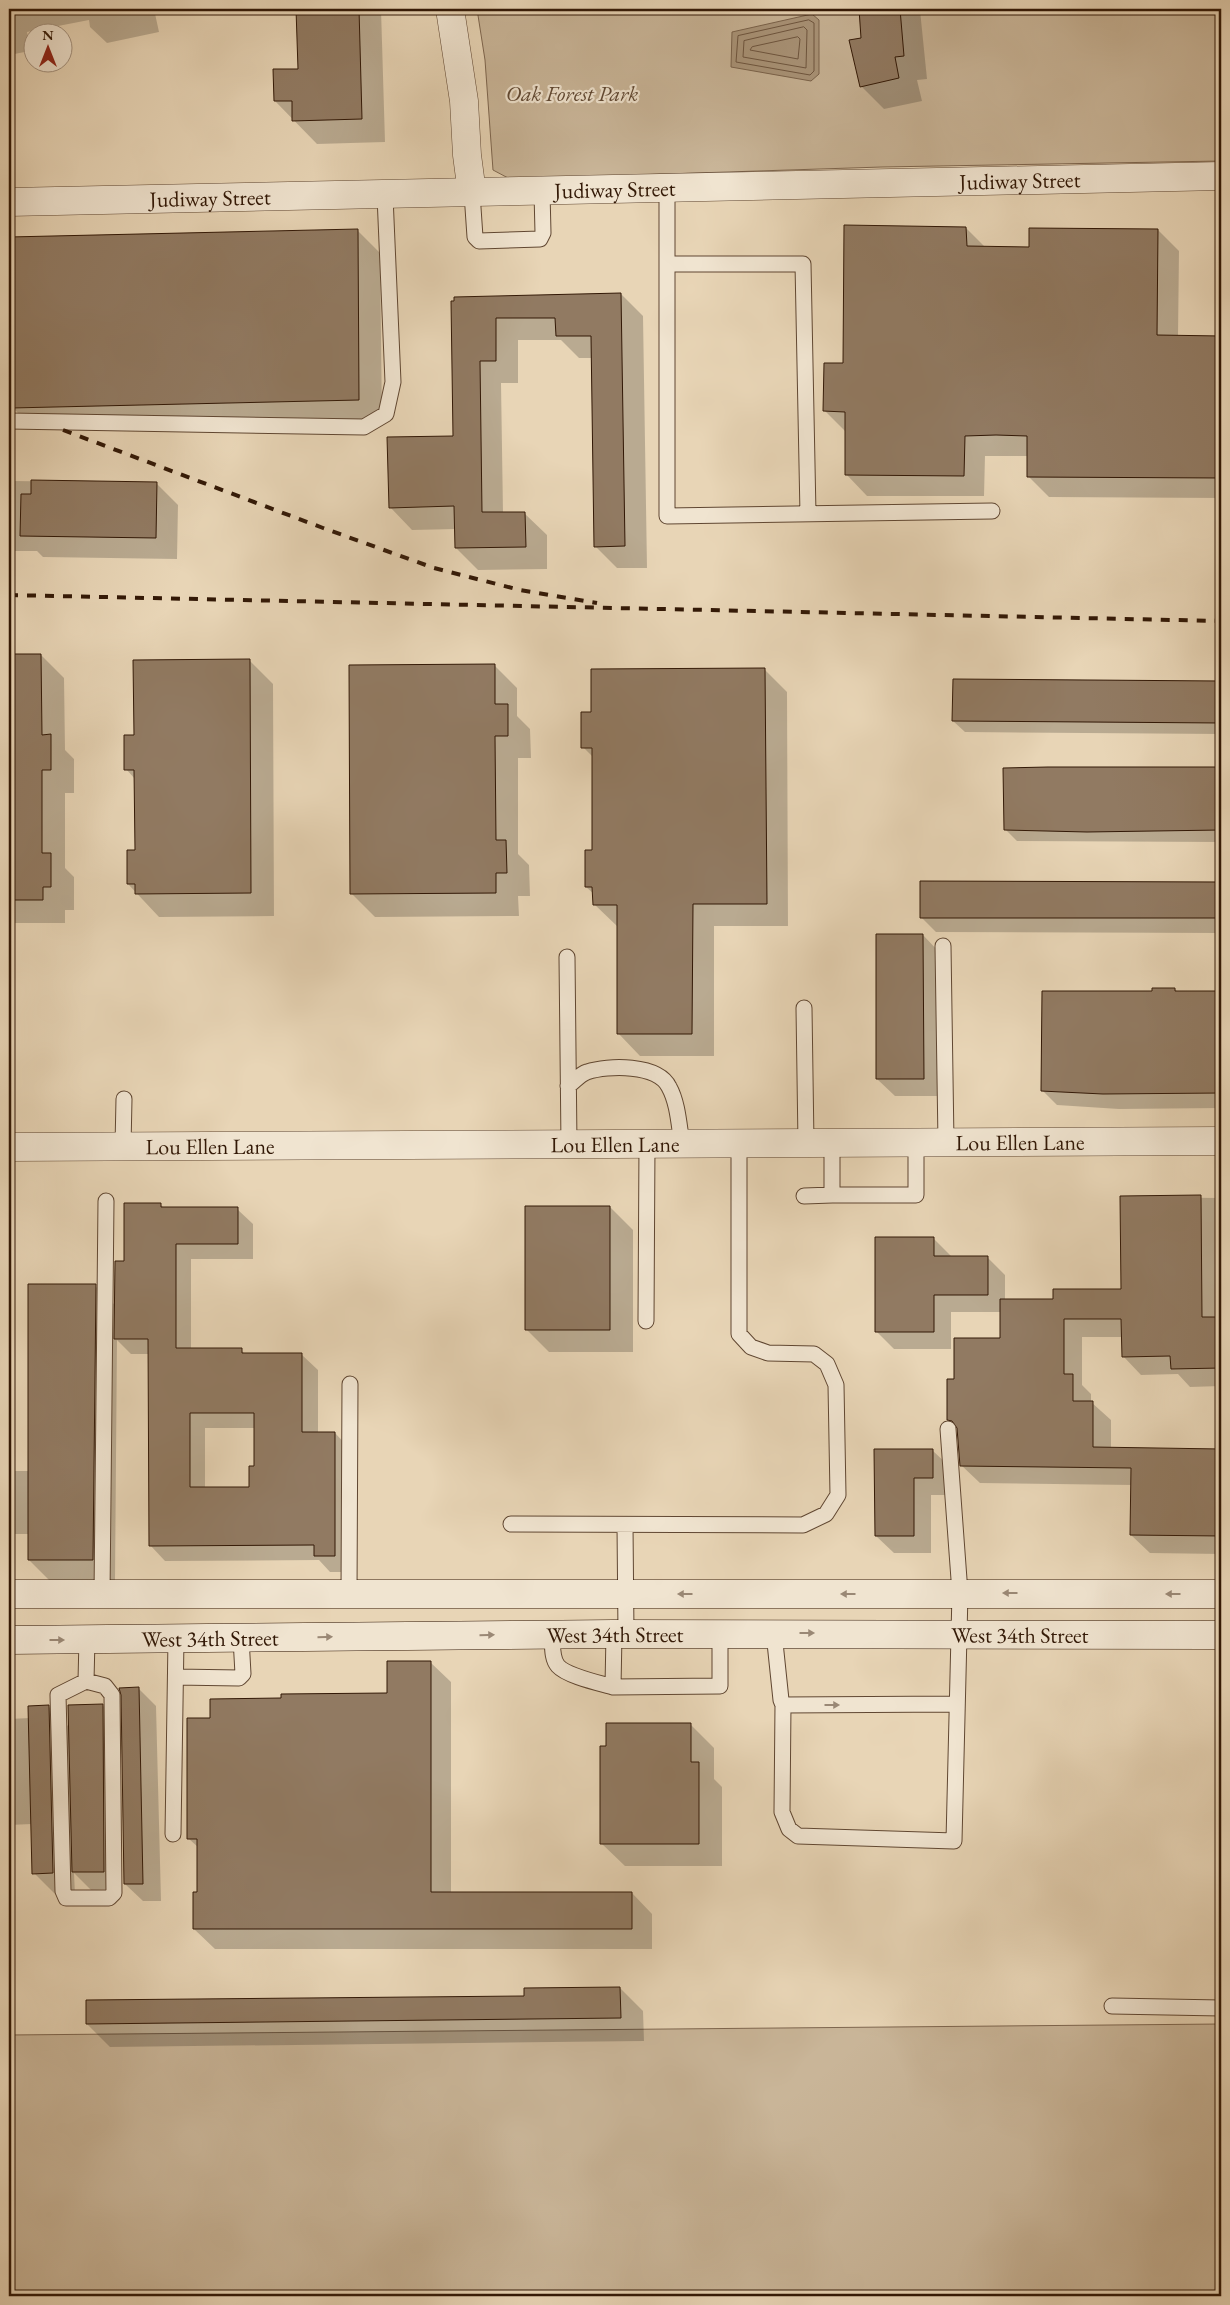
<svg xmlns="http://www.w3.org/2000/svg" width="1230" height="2305" font-family="'EB Garamond',serif">
  <style>
    .green { fill: #c9b598; stroke: #7e664f }
    .water { fill: #aa957a; stroke: #7a634c }
    .shadow { fill: #0003; fill-rule: evenodd }
    .lines { fill: none; stroke-linecap: round; stroke-linejoin: round }
    .shore { stroke: #6e5640; stroke-width: 1 }
    .building { fill: #917a62; stroke: #321806; fill-rule: evenodd }
    .lane-casing { stroke: #604732; stroke-width: 17 }
    .street-casing { stroke: #604732; stroke-width: 29 }
    .secondary-casing { stroke: #321806; stroke-width: 29 }
    .lane { stroke: #f0e4d0; stroke-width: 15 }
    .street { stroke: #f0e4d0; stroke-width: 28 }
    .secondary { stroke: #f0e4d0; stroke-width: 28 }
    .rail { stroke: #321806; stroke-width: 4; stroke-dasharray: 9 9; stroke-linecap: butt }
    .oneway { fill: #9a8875 }
    .labels { text-anchor: middle; dominant-baseline: central; stroke-width: 4.5; stroke-linejoin: round; paint-order: stroke }
    .park-label { font-size: 22px; font-style: italic; fill: #5f4732; stroke: #f0e4d0 }
    .street-label { font-size: 22px; fill: #321806; stroke: #f0e4d0 }
  </style>
  <rect width="100%" height="100%" fill="#e8d5b6"/>
  <filter id="stains"><feTurbulence type="fractalNoise" baseFrequency=".004" numOctaves="4"/><feColorMatrix values="0 0 0 0 .2 0 0 0 0 .09 0 0 0 0 .02 0 0 0 .5 -.17"/></filter>
  <radialGradient id="worn" r=".72"><stop offset=".6" stop-color="#630" stop-opacity="0"/><stop offset="1" stop-color="#630" stop-opacity=".3"/></radialGradient>
  <path class="green" d="M 477,9 L 1221,9 L 1221,161 L 882,167 L 510,179 L 493,170 L 485,60 Z
    M 1221,2024 L 1221,2296 L 9,2296 L 9,2035 Z"/>
  <path class="water" d="M 812,14 L 819,20 L 819,74 L 811,81 L 731,67 L 732,32 Z"/>
  <path class="shadow" d="M 9,9 L 154,9 L 159,32 L 107,43 L 90,27 L 89,20 L 27,32 L 30,51 L 9,55 Z
    M 297,9 L 381,9 L 385,142 L 317,144 L 275,101 L 299,70 Z
    M 860,9 L 920,10 L 927,79 L 917,80 L 922,101 L 884,109 L 861,86 L 862,38 Z
    M 966,228 L 985,247 L 1031,248 L 1158,230 L 1179,251 L 1178,337 L 1221,337 L 1221,498 L 1049,497 L 1028,476 L 1028,456 L 985,456 L 984,496 L 867,496 L 846,474 L 846,432 L 825,411 L 844,365 Z
    M 357,230 L 380,253 L 382,422 L 35,430 L 12,407 L 9,238 Z
    M 621,294 L 643,316 L 647,568 L 617,568 L 595,546 L 592,358 L 579,358 L 561,340 L 518,340 L 518,383 L 501,383 L 503,513 L 524,513 L 547,535 L 547,569 L 478,570 L 456,548 L 456,529 L 412,530 L 390,507 L 454,437 L 452,302 Z
    M 9,475 L 14,481 L 156,483 L 178,505 L 177,559 L 43,557 L 37,551 L 9,551 Z
    M 9,655 L 41,655 L 64,678 L 65,750 L 74,759 L 74,793 L 65,793 L 65,868 L 74,877 L 74,910 L 65,910 L 65,923 L 9,923 Z
    M 250,661 L 273,684 L 274,916 L 159,917 L 128,884 L 136,852 L 135,779 L 126,769 L 135,736 Z
    M 494,665 L 517,688 L 517,716 L 530,729 L 531,758 L 518,758 L 518,854 L 529,865 L 530,896 L 518,896 L 519,916 L 375,917 L 351,893 Z
    M 765,670 L 787,692 L 788,926 L 714,926 L 714,1056 L 640,1056 L 618,1033 L 618,927 L 594,904 L 594,894 L 586,887 L 594,851 L 593,757 L 583,747 L 593,714 Z
    M 954,681 L 1221,683 L 1221,734 L 965,732 L 953,721 Z
    M 1004,769 L 1221,769 L 1221,842 L 1017,841 L 1005,829 Z
    M 922,882 L 1221,883 L 1221,933 L 936,932 L 921,917 Z
    M 923,935 L 940,953 L 941,1096 L 895,1096 L 877,1079 Z
    M 1175,989 L 1178,992 L 1221,992 L 1221,1108 L 1119,1109 L 1057,1105 L 1042,1090 L 1154,992 Z
    M 1121,1197 L 1221,1198 L 1221,1386 L 1190,1387 L 1178,1374 L 1141,1375 L 1123,1356 L 1123,1337 L 1082,1337 L 1082,1385 L 1091,1394 L 1091,1402 L 1111,1420 L 1111,1449 L 1221,1450 L 1221,1554 L 1150,1553 L 1131,1535 L 1132,1485 L 980,1483 L 961,1465 L 959,1429 L 949,1419 L 956,1380 L 1001,1339 L 1001,1312 L 951,1312 L 951,1349 L 894,1349 L 876,1331 L 934,1239 L 952,1257 L 987,1257 L 1005,1275 L 1005,1300 L 1055,1300 L 1122,1291 Z
    M 160,1204 L 165,1209 L 237,1209 L 253,1224 L 253,1259 L 191,1259 L 191,1350 L 241,1350 L 246,1355 L 302,1355 L 318,1370 L 318,1433 L 335,1433 L 350,1449 L 350,1572 L 330,1572 L 319,1560 L 165,1561 L 150,1545 L 149,1354 L 131,1354 L 117,1340 L 115,1582 L 51,1582 L 29,1560 L 29,1534 L 9,1534 L 9,1471 L 29,1471 L 95,1286 L 116,1306 L 126,1262 ZM 205,1428 L 256,1428 L 256,1468 L 250,1488 L 205,1488 Z
    M 610,1207 L 633,1230 L 633,1352 L 549,1352 L 526,1329 Z
    M 932,1450 L 950,1467 L 950,1495 L 931,1495 L 931,1553 L 894,1553 L 876,1536 Z
    M 430,1662 L 451,1682 L 451,1893 L 632,1893 L 652,1914 L 652,1949 L 215,1949 L 194,1929 L 199,1894 L 199,1848 L 188,1838 L 211,1719 L 283,1699 L 388,1694 Z
    M 138,1688 L 156,1706 L 161,1901 L 143,1901 L 125,1884 Z
    M 102,1705 L 120,1722 L 122,1889 L 91,1890 L 74,1873 L 75,1895 L 56,1895 L 34,1873 L 32,1824 L 9,1825 L 9,1719 L 30,1718 L 48,1706 L 69,1727 Z
    M 690,1724 L 714,1748 L 714,1779 L 722,1787 L 722,1866 L 625,1866 L 601,1843 Z
    M 620,1988 L 643,2011 L 644,2041 L 110,2047 L 87,2024 L 525,1997 Z"/>
  <g class="lines">
    <path class="shore" d="M 809,20 L 814,23 L 814,71 L 810,75 L 736,62 L 738,36 Z
      M 804,27 L 807,30 L 806,68 L 743,57 L 744,41 Z
      M 798,37 L 800,39 L 798,59 L 750,50 L 752,47 Z"/>
  </g>
  <path class="building" d="M 296,9 L 359,9 L 362,119 L 292,121 L 292,101 L 274,101 L 273,69 L 298,69 Z
    M 859,9 L 900,9 L 904,56 L 895,57 L 899,78 L 860,87 L 849,40 L 861,38 Z
    M 844,225 L 966,227 L 967,246 L 1029,247 L 1029,228 L 1158,229 L 1157,335 L 1221,336 L 1221,478 L 1027,477 L 1027,436 L 996,435 L 965,436 L 964,476 L 845,475 L 845,412 L 823,411 L 824,363 L 843,363 Z
    M 358,229 L 359,400 L 11,408 L 9,237 Z
    M 621,293 L 625,546 L 594,547 L 591,336 L 556,336 L 555,318 L 496,318 L 496,361 L 480,361 L 482,512 L 525,512 L 526,547 L 455,548 L 454,506 L 389,508 L 387,437 L 453,436 L 451,301 L 454,301 L 454,297 Z
    M 31,480 L 157,482 L 156,538 L 20,536 L 21,494 L 31,494 Z
    M 9,654 L 41,654 L 42,735 L 51,734 L 51,770 L 42,770 L 42,853 L 51,853 L 51,887 L 43,887 L 43,900 L 9,900 Z
    M 250,659 L 251,893 L 135,894 L 135,884 L 127,884 L 127,850 L 135,850 L 134,770 L 124,770 L 124,735 L 134,735 L 133,660 Z
    M 495,664 L 495,704 L 508,704 L 508,736 L 495,736 L 496,840 L 506,840 L 507,873 L 496,873 L 496,893 L 350,894 L 349,665 Z
    M 765,668 L 767,904 L 693,904 L 692,1034 L 617,1034 L 617,905 L 593,905 L 592,887 L 585,887 L 585,850 L 592,850 L 592,748 L 581,748 L 581,712 L 591,712 L 591,669 Z
    M 953,679 L 1221,681 L 1221,723 L 952,721 Z
    M 1048,767 L 1221,767 L 1221,830 L 1087,832 L 1004,830 L 1003,768 Z
    M 920,881 L 1221,882 L 1221,918 L 920,918 Z
    M 876,934 L 923,934 L 924,1079 L 876,1079 Z
    M 1152,988 L 1175,988 L 1175,991 L 1221,991 L 1221,1093 L 1103,1094 L 1041,1091 L 1042,991 L 1152,991 Z
    M 1201,1195 L 1202,1317 L 1221,1317 L 1221,1368 L 1171,1369 L 1170,1356 L 1122,1357 L 1121,1319 L 1064,1319 L 1064,1374 L 1073,1374 L 1073,1401 L 1093,1401 L 1093,1447 L 1221,1449 L 1221,1536 L 1130,1535 L 1131,1468 L 960,1466 L 957,1428 L 952,1421 L 947,1420 L 947,1379 L 954,1379 L 954,1338 L 1000,1338 L 1000,1299 L 1053,1299 L 1053,1289 L 1121,1289 L 1120,1196 Z
    M 124,1203 L 161,1203 L 161,1207 L 238,1207 L 238,1244 L 176,1244 L 176,1348 L 242,1348 L 242,1353 L 302,1353 L 302,1432 L 335,1432 L 335,1556 L 314,1556 L 314,1545 L 149,1546 L 148,1339 L 114,1339 L 115,1261 L 124,1261 ZM 190,1413 L 254,1413 L 254,1466 L 249,1466 L 249,1487 L 190,1487 Z
    M 525,1206 L 610,1206 L 610,1330 L 525,1330 Z
    M 875,1237 L 934,1237 L 934,1256 L 988,1256 L 988,1295 L 934,1295 L 934,1332 L 875,1332 Z
    M 28,1284 L 96,1284 L 93,1560 L 28,1560 Z
    M 874,1449 L 933,1449 L 933,1478 L 914,1478 L 914,1536 L 875,1536 Z
    M 387,1661 L 431,1661 L 431,1892 L 632,1892 L 632,1929 L 193,1929 L 193,1892 L 197,1892 L 197,1839 L 187,1839 L 187,1718 L 210,1718 L 210,1699 L 281,1698 L 281,1694 L 387,1693 Z
    M 139,1687 L 143,1884 L 124,1884 L 121,1695 L 119,1688 Z
    M 103,1704 L 104,1872 L 72,1872 L 68,1705 Z
    M 49,1705 L 53,1873 L 32,1874 L 28,1706 Z
    M 606,1723 L 691,1723 L 691,1762 L 699,1762 L 699,1844 L 600,1844 L 600,1746 L 606,1746 Z
    M 620,1987 L 621,2018 L 86,2024 L 86,2000 L 524,1996 L 524,1988 Z"/>
  <g class="lines">
    <g class="lane-casing">
      <path id="lane" d="M 667,189 L 667,516 L 992,511
        M 472,193 L 475,237 L 479,241 L 540,239 L 543,233 L 542,192
        M 667,264 L 803,264 L 808,514
        M 9,421 L 364,427 L 386,414 L 393,382 L 385,196
        M 943,946 L 946,1142
        M 567,957 L 569,1144
        M 804,1008 L 806,1143
        M 568,1086 C 574,1082 580,1074 587,1072 C 608,1065 658,1064 669,1087 C 678,1103 679,1126 682,1144
        M 832,1143 L 832,1195 L 916,1195 L 916,1142
        M 123,1146 L 124,1099
        M 804,1196 L 832,1195
        M 646,1321 L 647,1144
        M 511,1524 L 803,1525 L 826,1514 L 838,1495 L 836,1385 L 827,1364 L 814,1354 L 768,1353 L 751,1347 L 739,1334 L 739,1143
        M 625,1525 L 626,1634
        M 102,1595 L 106,1201
        M 349,1595 L 350,1384
        M 774,1633 L 781,1700 L 783,1705 L 782,1812 L 789,1829 L 798,1836 L 954,1841 L 960,1593 L 948,1429
        M 614,1634 L 613,1687 L 720,1686 L 720,1634
        M 552,1635 C 553,1644 551,1658 558,1666 C 567,1676 599,1683 613,1687
        M 176,1677 L 239,1678 L 243,1674 L 241,1638
        M 86,1681 L 105,1686 L 112,1695 L 114,1893 L 109,1898 L 66,1898 L 63,1891 L 58,1695 Z
        M 86,1681 L 87,1639
        M 783,1705 L 957,1704
        M 173,1834 L 176,1639
        M 1112,2006 L 1221,2008"/>
    </g>
    <g class="street-casing">
      <g id="street">
        <path d="M 450,9 L 464,101 L 467,155 L 472,193"/>
        <path id="s1" d="M 9,202 L 1221,176"/>
        <path id="s2" d="M 9,1147 L 1221,1141"/>
      </g>
    </g>
    <g class="secondary-casing">
      <g id="secondary">
        <path d="M 9,1594 L 1221,1594"/>
        <path id="s3" d="M 9,1640 L 614,1634 L 1221,1635"/>
      </g>
    </g>
    <use href="#lane" class="lane"/>
    <use href="#street" class="street"/>
    <use href="#secondary" class="secondary"/>
    <path class="rail" d="M 63,430 L 323,528 L 434,568 L 520,590 L 597,603
      M 9,595 L 1221,621"/>
  </g>
  <defs><path id="oneway-solid" d="M-6-.8H1V-3.2L6.5 0L1 3.2V.8H-6Z" transform="scale(1.25)"/></defs>
  <g class="oneway">
    <use href="#oneway-solid" transform="translate(1010 1593) rotate(-180)"/>
    <use href="#oneway-solid" transform="translate(685 1594) rotate(180)"/>
    <use href="#oneway-solid" transform="translate(848 1594) rotate(180)"/>
    <use href="#oneway-solid" transform="translate(1173 1594) rotate(-180)"/>
    <use href="#oneway-solid" transform="translate(807 1633)"/>
    <use href="#oneway-solid" transform="translate(487 1635) rotate(-1)"/>
    <use href="#oneway-solid" transform="translate(325 1637) rotate(-1)"/>
    <use href="#oneway-solid" transform="translate(57 1640)"/>
    <use href="#oneway-solid" transform="translate(832 1705)"/>
  </g>
  <g class="labels">
    <g class="park-label">
      <text x="572" y="93">Oak Forest Park</text>
    </g>
    <g class="street-label">
      <text stroke="none"><textPath href="#s1" startOffset="1011">Judiway Street</textPath></text>
      <text stroke="none"><textPath href="#s1" startOffset="606">Judiway Street</textPath></text>
      <text stroke="none"><textPath href="#s1" startOffset="201">Judiway Street</textPath></text>
      <text stroke="none"><textPath href="#s2" startOffset="1011">Lou Ellen Lane</textPath></text>
      <text stroke="none"><textPath href="#s2" startOffset="606">Lou Ellen Lane</textPath></text>
      <text stroke="none"><textPath href="#s2" startOffset="201">Lou Ellen Lane</textPath></text>
      <text stroke="none"><textPath href="#s3" startOffset="606">West 34th Street</textPath></text>
      <text stroke="none"><textPath href="#s3" startOffset="1011">West 34th Street</textPath></text>
      <text stroke="none"><textPath href="#s3" startOffset="201">West 34th Street</textPath></text>
    </g>
  </g>
  <rect width="1230" height="2305" fill="none" stroke="#e8d5b6" stroke-width="30"/>
  <rect x="10" y="10" width="1210" height="2285" fill="none" stroke="#321806" stroke-width="2.5"/>
  <rect x="15" y="15" width="1200" height="2275" fill="none" stroke="#321806"/>
  <g transform="translate(48 48)"><circle r="24" fill="#f0e4d0" stroke="#a4927f"/>
  <path d="M0-4L9 19L0 12L-9 19Z" fill="#8f2418"/>
  <text y="-8" font-size="14" font-weight="bold" text-anchor="middle" fill="#321806">N</text>
  </g>
  <rect width="100%" height="100%" filter="url(#stains)"/>
  <rect width="100%" height="100%" fill="url(#worn)"/>
</svg>
